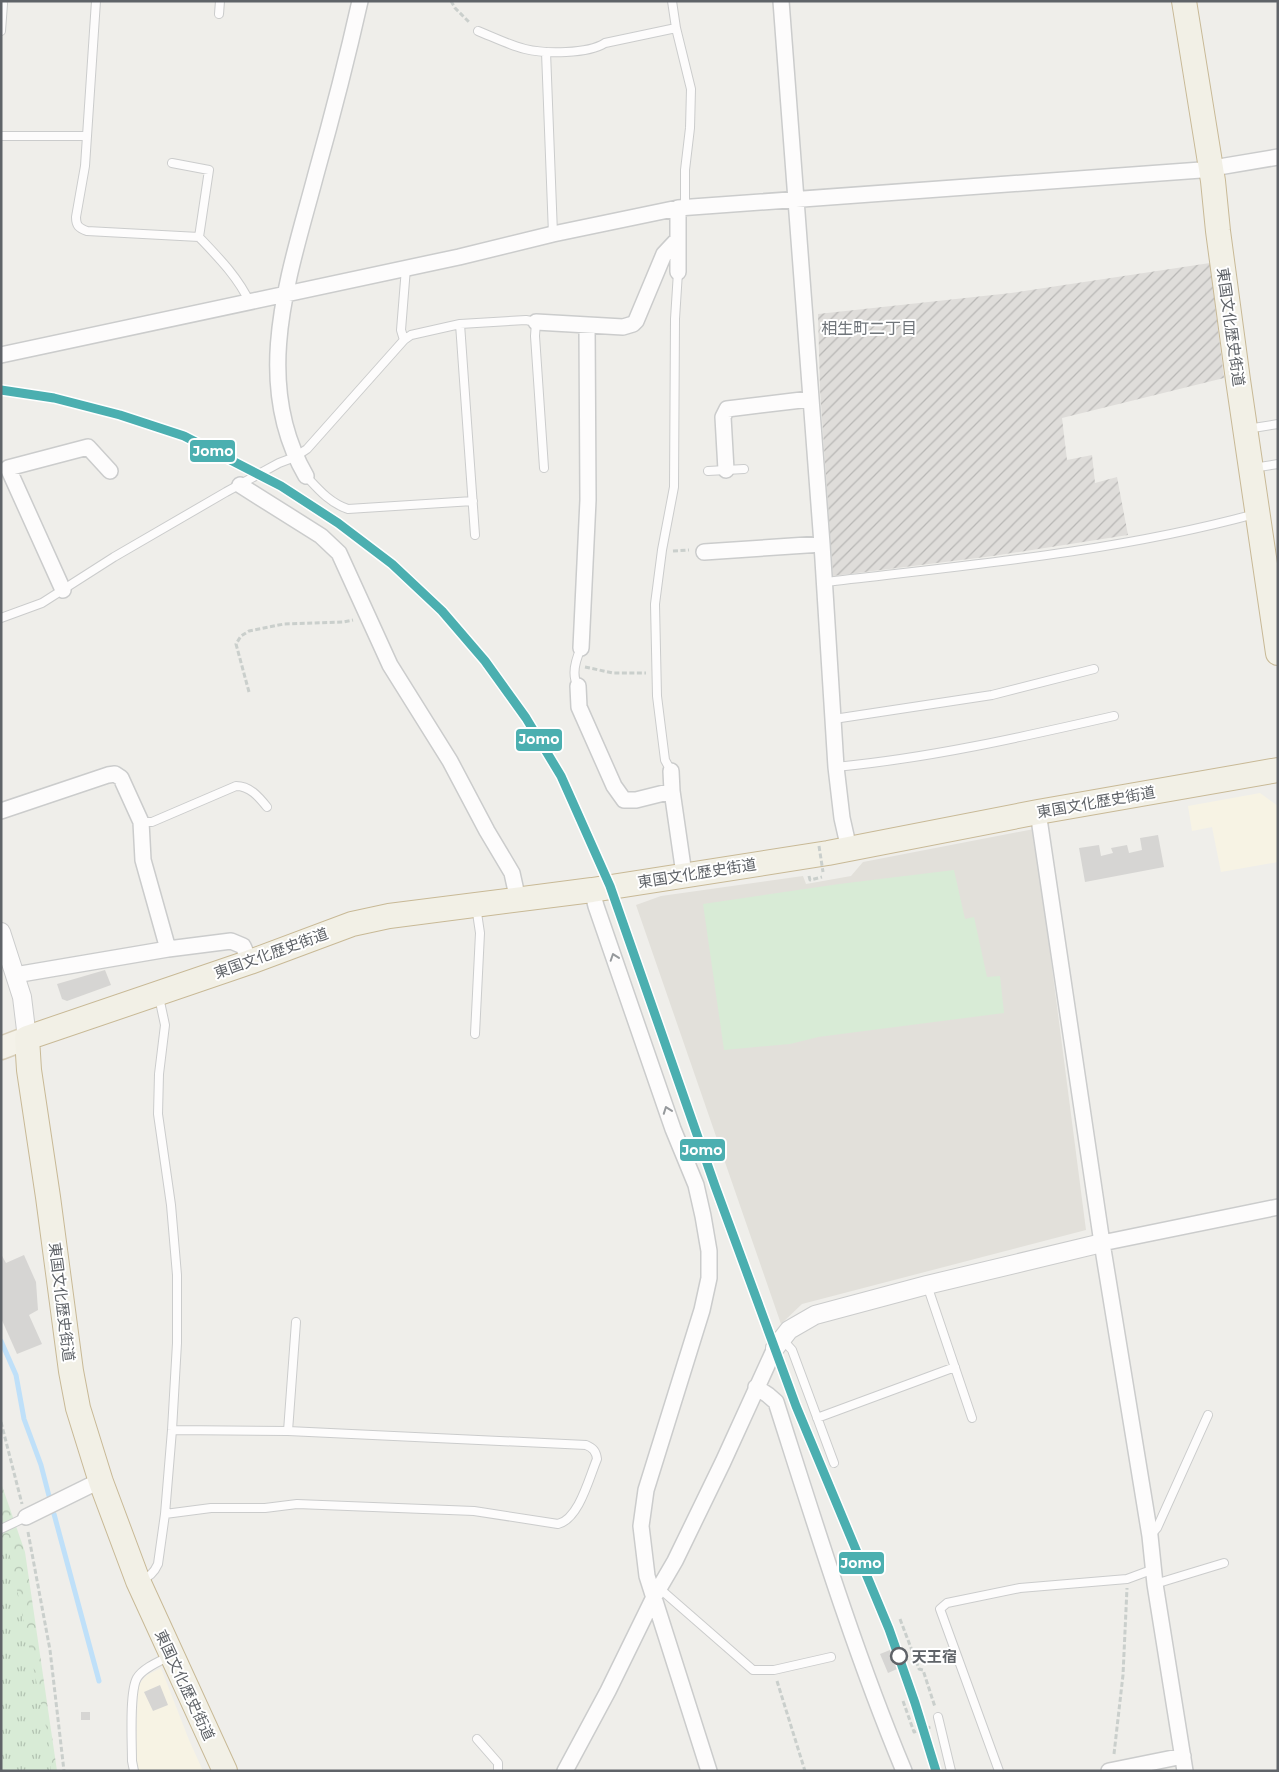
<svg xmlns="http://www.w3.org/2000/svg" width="1279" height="1772" font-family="Montserrat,'Noto Sans JP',sans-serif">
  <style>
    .commercial { fill: #f7f3e4 }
    .industrial { fill: url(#industrial-furrows) }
    .education { fill: #e2e0da }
    .grass { fill: #d8ebd6 }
    .forest { fill: url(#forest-crowns) }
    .park { fill: url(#park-tufts) }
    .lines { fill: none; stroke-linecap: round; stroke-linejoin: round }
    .stream { stroke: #bfe0f9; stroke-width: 5 }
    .building { fill: #d6d5d3 }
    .service-casing { stroke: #cbcccc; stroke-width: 10 }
    .minor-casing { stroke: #cbcccc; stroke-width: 18 }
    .tertiary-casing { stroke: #cbcccc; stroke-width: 20 }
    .primary-casing { stroke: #d7ceb8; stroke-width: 25 }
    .trunk-casing { stroke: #c8b996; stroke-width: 26 }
    .path { stroke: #cacfcc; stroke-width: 3; stroke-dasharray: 5 2.5; stroke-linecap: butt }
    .service { stroke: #fdfcfc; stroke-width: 8 }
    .minor { stroke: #fdfcfc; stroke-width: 15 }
    .tertiary { stroke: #fdfcfc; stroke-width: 18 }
    .primary { stroke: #f4f2e9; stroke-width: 22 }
    .trunk { stroke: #f2f0e6; stroke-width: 24 }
    .path-bridge { stroke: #cacfcc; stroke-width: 3; stroke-dasharray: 5 2.5; stroke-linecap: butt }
    .rail-1-casing { stroke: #fff; stroke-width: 12 }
    .rail-1 { stroke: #4bafb0; stroke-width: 9 }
    .oneway { stroke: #96999c }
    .stop-dot { fill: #fff; stroke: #5f6368; stroke-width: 2.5 }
    .labels { text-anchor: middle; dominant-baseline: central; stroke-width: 4; stroke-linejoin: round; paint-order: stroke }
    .street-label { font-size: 15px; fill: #5f6368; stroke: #fff }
    .stop-label { font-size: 15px; font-weight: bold; fill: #5f6368; stroke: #fff; text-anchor: start }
    .neighbourhood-label { font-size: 16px; fill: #70757a; stroke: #fff }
    .line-badge { stroke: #fff; stroke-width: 2 }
    .badge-label { font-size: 14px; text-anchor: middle; font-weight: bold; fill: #fff }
  </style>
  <defs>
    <pattern id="industrial-furrows" width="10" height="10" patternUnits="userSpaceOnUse" patternTransform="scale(1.25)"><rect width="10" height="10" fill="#dfddda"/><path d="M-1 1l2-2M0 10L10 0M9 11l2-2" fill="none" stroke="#b8b7b5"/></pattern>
    <pattern id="forest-crowns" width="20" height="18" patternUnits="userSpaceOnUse" patternTransform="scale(1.25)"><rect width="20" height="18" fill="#d8ebd6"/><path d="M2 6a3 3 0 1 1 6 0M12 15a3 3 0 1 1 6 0" fill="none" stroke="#b2c2b1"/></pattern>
    <pattern id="park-tufts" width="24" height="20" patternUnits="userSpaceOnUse" patternTransform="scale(1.25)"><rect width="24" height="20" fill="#d8ebd6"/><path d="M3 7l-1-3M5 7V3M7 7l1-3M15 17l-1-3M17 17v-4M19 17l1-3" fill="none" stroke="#b2c2b1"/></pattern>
  </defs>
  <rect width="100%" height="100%" fill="#efeeea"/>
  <path class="commercial" d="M 1260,793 L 1278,806 L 1278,862 L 1221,872 L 1212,827 L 1192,831 L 1188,806 Z
    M 161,1668 L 189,1740 L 203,1771 L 138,1771 L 136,1763 L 138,1685 L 147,1675 Z"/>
  <path class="industrial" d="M 1210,263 L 1224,378 L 1062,418 L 1067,460 L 1092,455 L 1095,483 L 1117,477 L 1128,535 L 993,556 L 833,576 L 820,390 L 818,314 L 1011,293 Z"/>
  <path class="education" d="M 1034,829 L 1086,1230 L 802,1304 L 781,1324 L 636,905 L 661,896 L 803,876 L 806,884 L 851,876 L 863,862 Z"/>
  <path class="grass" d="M 954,870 L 965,919 L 974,917 L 987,977 L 1000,976 L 1004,1013 L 818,1037 L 790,1044 L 724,1050 L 703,904 L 839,884 Z"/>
  <path class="forest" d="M 1,1483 L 25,1552 L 57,1771 L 1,1771 Z"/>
  <path class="park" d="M 1,1536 L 7,1542 L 48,1737 L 51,1771 L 1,1771 Z"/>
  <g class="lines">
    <path class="stream" d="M 1,1341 L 16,1375 L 24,1419 L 41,1465 L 49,1496
      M 54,1514 L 99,1681"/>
  </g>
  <path class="building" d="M 1158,835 L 1164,867 L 1085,882 L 1079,848 L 1099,845 L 1101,856 L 1113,853 L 1111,848 L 1127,845 L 1129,853 L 1142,850 L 1140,838 Z
    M 105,970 L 111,985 L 67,1001 L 62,999 L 57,984 Z
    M 1,1254 L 6,1263 L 24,1255 L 36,1282 L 38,1310 L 29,1315 L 42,1344 L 17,1354 L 1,1318 Z
    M 890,1650 L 897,1669 L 888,1673 L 880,1654 Z
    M 160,1685 L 168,1705 L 153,1711 L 144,1692 Z
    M 81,1712 L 90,1712 L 90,1720 L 81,1720 Z"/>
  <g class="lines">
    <g class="service-casing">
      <path id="service" d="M 96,1 L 85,166 L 76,217 C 76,226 79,228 87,231 L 199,237 C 218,257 238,277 250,303
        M 672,1 L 676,28 L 691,89 L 690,128 L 685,170 L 685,207
        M 219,14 L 220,1
        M 1,31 L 3,4
        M 478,31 C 493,37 509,45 525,49 C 545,54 588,54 605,43 L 676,28
        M 546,52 L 553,234
        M 1,136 L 87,136
        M 172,163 L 209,170 L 199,237
        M 460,324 L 475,535
        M 404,340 L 411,335 L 460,324 L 526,320 L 536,322 L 535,336 L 544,468
        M 1247,429 L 1278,424
        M 1253,468 L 1278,464
        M 708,471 L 744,469
        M 306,476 C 319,490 330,503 348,509 L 473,501
        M 825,582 C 969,565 1115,552 1255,514
        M 1,618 L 42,603 L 114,557 L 226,492 L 279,463 L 295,457 L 307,449 L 404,340 L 401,330 L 406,268
        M 578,686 C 571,675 576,659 581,648
        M 834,719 L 992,695 L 1094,669
        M 836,767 C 930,758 1022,737 1114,716
        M 671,771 L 665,760 L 657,696 L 655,604 L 662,550 L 674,487 L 675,319 L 678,272
        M 141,822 L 152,822 L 236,786 C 250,786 259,797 267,807
        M 475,1034 L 480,933 L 476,906
        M 927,1285 L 972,1418
        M 782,1339 L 792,1350 L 834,1463
        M 817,1418 L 955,1367
        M 288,1431 L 296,1322
        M 165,1514 L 211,1508 L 265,1508 L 297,1504 L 474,1511 L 558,1524 C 579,1519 589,1478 597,1459 C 596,1451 593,1448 586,1445 L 288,1431 L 172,1430
        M 1,1529 L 26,1517
        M 1151,1535 L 1157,1528 L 1208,1415
        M 140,1581 C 149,1577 154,1573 158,1564 L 165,1514 L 172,1430 L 177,1343 L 177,1275 L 171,1205 L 158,1114 L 159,1074 L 165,1025 L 159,997
        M 1155,1584 L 1224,1563
        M 659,1588 L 753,1670 L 774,1670 L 831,1657
        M 938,1717 L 951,1771
        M 477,1739 L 498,1763 L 498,1771
        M 134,1771 L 132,1761 C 132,1743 129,1692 137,1678 C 143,1668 160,1661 170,1656
        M 999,1771 L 940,1609 L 947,1603 L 1020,1588 L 1127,1579 L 1154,1569"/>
    </g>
    <g class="minor-casing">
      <path id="minor" d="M 781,1 L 822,544 L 836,767 L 842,818 L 849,849
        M 678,208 L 678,272
        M 536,322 L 623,327 L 633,324 L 636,321 L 664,254 L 678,239
        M 1,355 L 459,257 L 553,234 L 678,208 L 1201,170 L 1278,157
        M 726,470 L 723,417 L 727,409 L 810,399
        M 306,476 C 250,380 290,273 316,174 C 332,117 347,59 360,1
        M 240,485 L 321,536 L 339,553 L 390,665 L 450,761 L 487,831 L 512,873 L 518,900
        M 704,552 L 822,544
        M 63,590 L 8,468 L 88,447 L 110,471
        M 581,648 L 588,500 L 587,325
        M 578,686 L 579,707 L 614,786 L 624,800 L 636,800 L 672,791
        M 671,771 L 672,791 L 684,874
        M 1,811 L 108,775 L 115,774 L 121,778 L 141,822 L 143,860 L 168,949
        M 1038,812 L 1102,1243 L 1150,1536 L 1155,1584 L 1185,1771
        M 592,890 L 596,906 L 673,1129 L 696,1185 L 703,1216 L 709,1251 L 709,1278 L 702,1310 L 646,1490 L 641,1526 L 647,1576 L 709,1771
        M 15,975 L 168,949 L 231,941 L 243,946 L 250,962
        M 1102,1243 L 1278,1207
        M 756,1387 L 768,1395 L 776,1402 C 816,1527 854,1651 904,1771
        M 26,1517 L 91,1485 L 101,1482
        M 565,1771 L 608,1691 L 654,1597 L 675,1561 L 723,1462 L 775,1348
        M 1109,1771 L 1183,1756"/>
    </g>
    <g class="tertiary-casing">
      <path id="tertiary" d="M 1,932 L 22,997 L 27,1038
        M 775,1348 L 789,1330 L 815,1315 L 927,1285 L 1102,1243"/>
    </g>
    <g class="primary-casing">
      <path id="primary" d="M 1,1048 L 27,1038"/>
    </g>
    <g class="trunk-casing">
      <path id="trunk" d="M 1184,1 L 1213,181 L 1218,231 L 1238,380 L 1278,653
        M 225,1771 L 138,1581 L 101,1482 L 78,1408 L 71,1371 L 48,1197 L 29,1070 L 27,1038 L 250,962 L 352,924 L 389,916 L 592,890 L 828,853 L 1038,812 L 1278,770"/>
    </g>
    <path class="path" d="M 451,1 L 455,8 L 470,23
      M 673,551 L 689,550
      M 585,667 L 613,673 L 646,673
      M 249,692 L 236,644 L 241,636 L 249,631 L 284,624 L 343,622 L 353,620
      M 809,876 L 810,880 L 822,877
      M 1,1422 L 22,1504
      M 28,1532 L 50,1650 L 64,1771
      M 900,1619 L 919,1669 L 923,1670 L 935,1707
      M 777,1681 L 805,1771
      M 903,1701 L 914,1732 L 931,1727
      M 1114,1754 L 1123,1675 L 1127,1588"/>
    <use href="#service" class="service"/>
    <use href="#minor" class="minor"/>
    <use href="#tertiary" class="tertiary"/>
    <use href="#primary" class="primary"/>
    <use href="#trunk" class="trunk"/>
    <path class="path-bridge" d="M 819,846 L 823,872"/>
    <g class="rail-1-casing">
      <path id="rail-1" d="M 1,390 L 54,398 L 120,415 L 184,436 L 281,486 L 338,523 L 392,564 L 442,611 L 485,661 L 526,718 L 561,776 L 610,886 L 715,1186 L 796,1406 L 889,1629 L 915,1703 L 936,1771"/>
    </g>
    <use href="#rail-1" class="rail-1"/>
  </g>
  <defs><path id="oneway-chevron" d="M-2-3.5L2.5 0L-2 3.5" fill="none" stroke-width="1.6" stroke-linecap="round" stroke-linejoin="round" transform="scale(1.25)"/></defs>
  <g class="oneway">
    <use href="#oneway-chevron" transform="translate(614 957) rotate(-109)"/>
    <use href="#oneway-chevron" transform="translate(667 1110) rotate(-110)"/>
  </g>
  <circle class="stop-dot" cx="899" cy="1656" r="8"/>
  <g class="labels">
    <g class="street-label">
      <text transform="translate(1231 327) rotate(82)">東国文化歴史街道</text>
      <text transform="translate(1096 802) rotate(-10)">東国文化歴史街道</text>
      <text transform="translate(697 873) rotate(-9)">東国文化歴史街道</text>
      <text transform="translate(271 953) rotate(-20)">東国文化歴史街道</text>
      <text transform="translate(62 1302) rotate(83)">東国文化歴史街道</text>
      <text transform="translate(185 1685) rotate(65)">東国文化歴史街道</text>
    </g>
    <g class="stop-label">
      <text x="912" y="1656">天王宿</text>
    </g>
    <g class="neighbourhood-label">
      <text x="869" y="328">相生町二丁目</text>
    </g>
  </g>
  <g class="line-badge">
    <rect x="189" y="439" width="47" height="24" rx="5" fill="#4bafb0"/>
    <rect x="515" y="728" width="48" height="24" rx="5" fill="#4bafb0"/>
    <rect x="679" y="1138" width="47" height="24" rx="5" fill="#4bafb0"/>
    <rect x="838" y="1551" width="47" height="24" rx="5" fill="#4bafb0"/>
  </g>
  <g class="badge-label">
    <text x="213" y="456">Jomo</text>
    <text x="539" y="744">Jomo</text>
    <text x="702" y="1155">Jomo</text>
    <text x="861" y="1568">Jomo</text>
  </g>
  <rect width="1279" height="1772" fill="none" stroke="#5f6368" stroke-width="5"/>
</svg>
